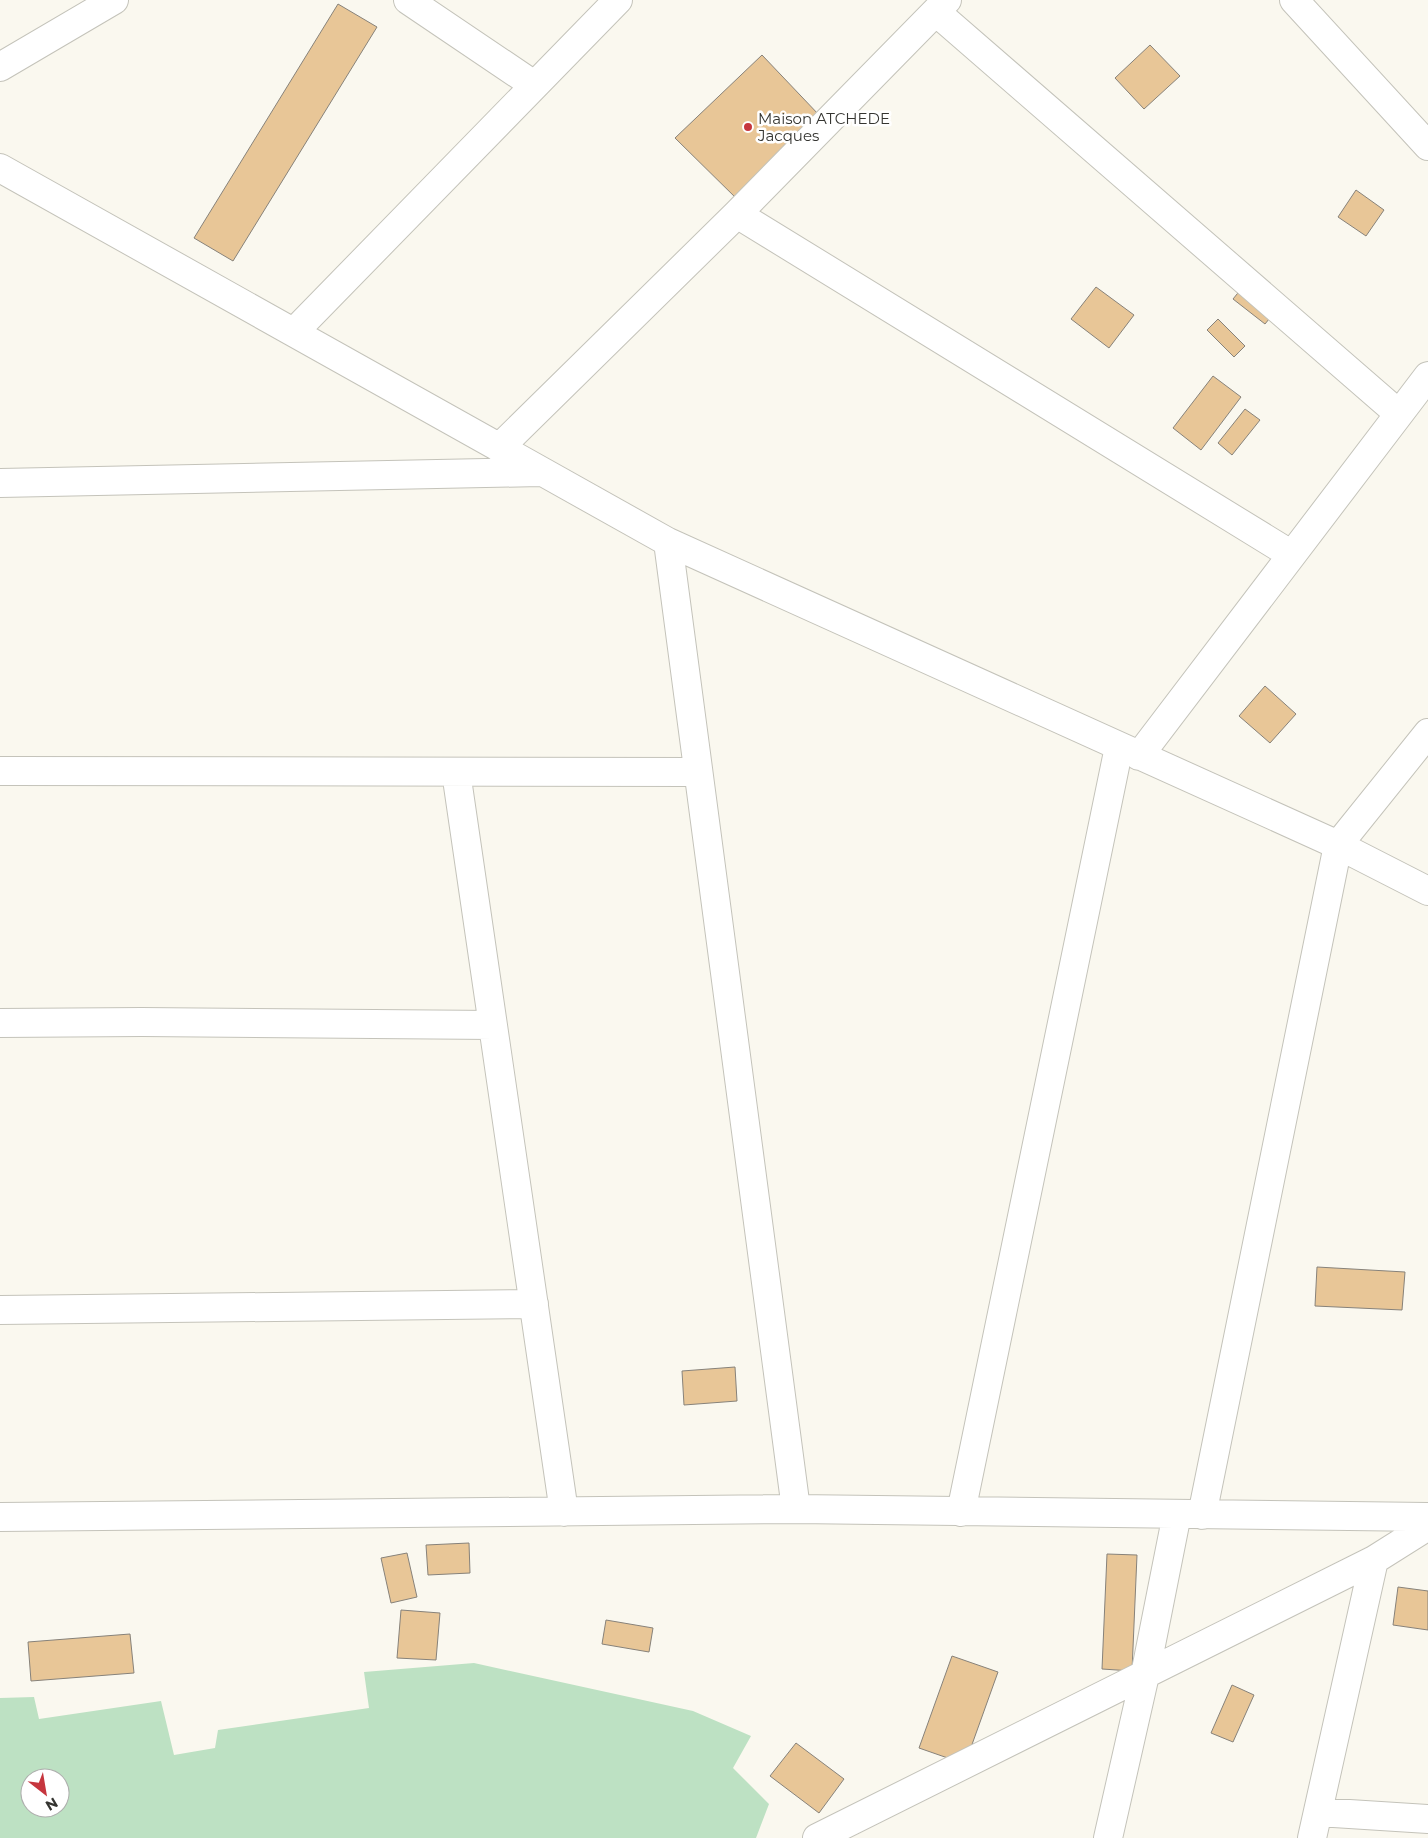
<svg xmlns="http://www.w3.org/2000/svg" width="1428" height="1838" font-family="Montserrat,sans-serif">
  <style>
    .green { fill: #bde1c3; fill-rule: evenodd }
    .building { fill: #e8c697; stroke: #87827a }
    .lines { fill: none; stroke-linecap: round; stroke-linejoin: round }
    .minor-casing { stroke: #c4c3ba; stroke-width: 30 }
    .minor { stroke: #fff; stroke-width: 28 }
    .poi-dot { fill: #c6363e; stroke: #fff; stroke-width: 2 }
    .labels { text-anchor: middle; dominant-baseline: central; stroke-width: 5; stroke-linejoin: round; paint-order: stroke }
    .poi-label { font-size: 15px; fill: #353531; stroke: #fff; text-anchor: start }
  </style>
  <rect width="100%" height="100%" fill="#faf8ef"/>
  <path class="green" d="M 474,1663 L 693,1711 L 751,1736 L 733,1768 L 769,1804 L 756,1838 L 0,1838 L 0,1698 L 34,1697 L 39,1719 L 161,1701 L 174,1755 L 215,1748 L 218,1730 L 369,1708 L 364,1672 ZM 30,1778 L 60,1778 L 60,1808 L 30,1808 Z"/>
  <path class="building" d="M 338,4 L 377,27 L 233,261 L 194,238 Z
    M 1150,45 L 1180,76 L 1144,109 L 1115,78 Z
    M 762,55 L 820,116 L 740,202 L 675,138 Z
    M 1356,190 L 1384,210 L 1366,236 L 1338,217 Z
    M 1250,278 L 1282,303 L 1265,324 L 1233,299 Z
    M 1096,287 L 1134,315 L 1109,348 L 1071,319 Z
    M 1218,319 L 1245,346 L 1234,357 L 1207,330 Z
    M 1213,376 L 1241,397 L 1201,450 L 1173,428 Z
    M 1245,409 L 1260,420 L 1232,455 L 1218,443 Z
    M 1265,686 L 1296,714 L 1270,743 L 1239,716 Z
    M 1317,1267 L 1405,1272 L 1402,1310 L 1315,1306 Z
    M 735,1367 L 737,1401 L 684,1405 L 682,1371 Z
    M 469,1543 L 470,1573 L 428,1575 L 426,1545 Z
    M 407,1553 L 417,1597 L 391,1603 L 381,1558 Z
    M 1107,1554 L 1137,1555 L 1132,1671 L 1102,1669 Z
    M 1398,1587 L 1428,1591 L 1428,1630 L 1393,1625 Z
    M 401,1610 L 440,1613 L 436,1660 L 397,1658 Z
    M 606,1620 L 653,1628 L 649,1652 L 602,1644 Z
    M 130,1634 L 134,1673 L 31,1681 L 28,1642 Z
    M 952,1656 L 998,1672 L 965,1764 L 919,1748 Z
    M 1232,1685 L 1254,1695 L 1233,1742 L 1211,1733 Z
    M 796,1743 L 844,1779 L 819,1813 L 770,1776 Z"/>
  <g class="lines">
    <g class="minor-casing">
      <path id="minor" d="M 408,0 L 534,85
        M 1294,0 L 1428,146
        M 936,12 L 1399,414
        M 0,67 L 114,0
        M 0,168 L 668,542 L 1338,845 L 1428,891
        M 737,214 L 1292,555
        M 294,332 L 618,0
        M 499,448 L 737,214 L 947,0
        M 0,483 L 540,472
        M 668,542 L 796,1509
        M 1139,756 L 1428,376
        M 0,771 L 698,772
        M 456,772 L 564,1512
        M 0,1023 L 142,1022 L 493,1025
        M 0,1310 L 534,1304
        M 961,1512 L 1119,747
        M 1202,1515 L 1338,845 L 1428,733
        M 0,1517 L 796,1509 L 1428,1517
        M 1318,1812 L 1428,1819
        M 817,1838 L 1374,1560 L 1428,1526
        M 1108,1838 L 1145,1675 L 1177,1514
        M 1312,1838 L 1374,1560"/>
    </g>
    <use href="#minor" class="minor"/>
  </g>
  <circle class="poi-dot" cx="748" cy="127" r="5"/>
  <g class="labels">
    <g class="poi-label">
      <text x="758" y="118">Maison ATCHEDE<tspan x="758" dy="17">Jacques</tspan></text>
    </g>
  </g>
  <g transform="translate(45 1793) rotate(149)"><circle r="24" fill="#ffffff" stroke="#aeaead"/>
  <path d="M0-4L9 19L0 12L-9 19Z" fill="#c6363e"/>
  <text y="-8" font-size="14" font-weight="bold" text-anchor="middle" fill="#353531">N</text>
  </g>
</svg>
